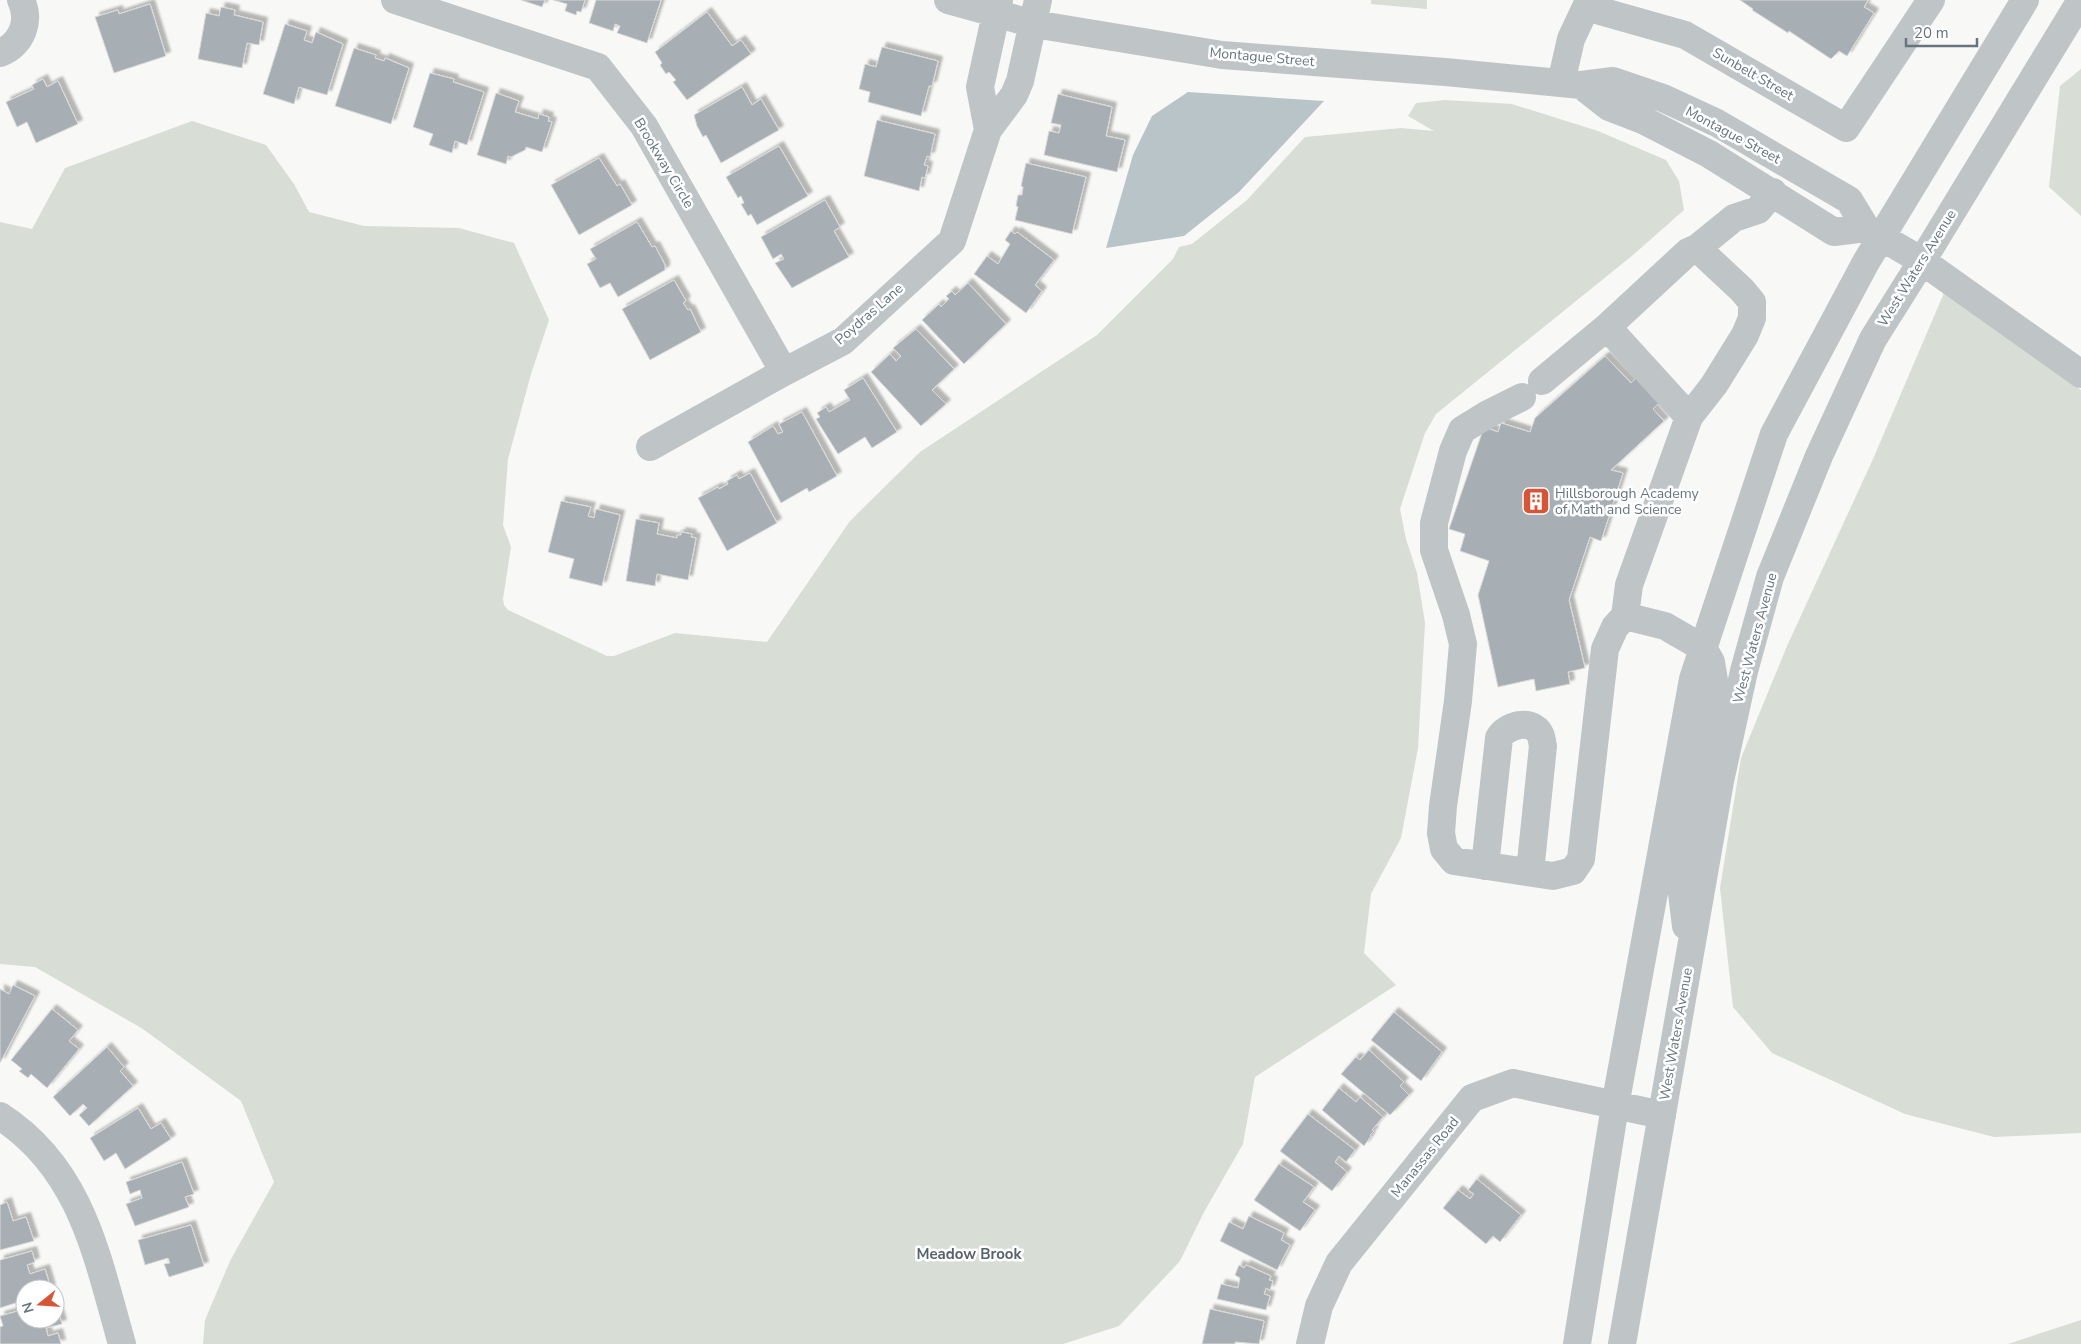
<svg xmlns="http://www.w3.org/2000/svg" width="2081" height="1344" font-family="'Nunito Sans',sans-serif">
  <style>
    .green { fill: #d8ddd5 }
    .water { fill: #b8c4c7 }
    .building { fill: #a7afb4; stroke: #dadad8; filter: url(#shadow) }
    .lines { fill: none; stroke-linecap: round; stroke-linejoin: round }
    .minor { stroke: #bfc4c7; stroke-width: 28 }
    .labels { text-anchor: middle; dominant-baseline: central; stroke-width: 5; stroke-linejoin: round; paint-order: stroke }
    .street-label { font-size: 14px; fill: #65747e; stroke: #fff }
    .poi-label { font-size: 14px; fill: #65747e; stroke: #fff; text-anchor: start }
    .neighbourhood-label { font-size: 15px; font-weight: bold; fill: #57626a; stroke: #fff }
  </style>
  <defs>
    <filter id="shadow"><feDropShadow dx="4.5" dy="-4.5" stdDeviation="1" flood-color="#0004"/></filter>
  </defs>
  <rect width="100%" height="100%" fill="#f8f8f6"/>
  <path class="green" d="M 1371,0 L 1427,0 L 1427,9 L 1371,4 Z
    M 2081,69 L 2081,216 L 2049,187 L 2060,86 Z
    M 1445,100 L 1512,104 L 1598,131 L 1666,160 L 1679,181 L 1684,210 L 1633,255 L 1436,414 L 1425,433 L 1400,509 L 1406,539 L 1417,573 L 1425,623 L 1418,748 L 1401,838 L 1371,894 L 1364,953 L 1396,985 L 1255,1077 L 1243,1144 L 1204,1212 L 1180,1261 L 1119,1326 L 1063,1344 L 203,1344 L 205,1320 L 230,1261 L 274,1182 L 241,1101 L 143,1029 L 35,967 L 0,964 L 0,222 L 32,229 L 65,168 L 192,121 L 266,145 L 294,184 L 309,212 L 364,226 L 459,228 L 514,243 L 549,320 L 531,374 L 508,459 L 503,525 L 511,547 L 503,599 L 504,605 L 508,610 L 607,656 L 614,656 L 675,633 L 767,642 L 850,521 L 920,452 L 1097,335 L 1173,259 L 1179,247 L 1192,244 L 1247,200 L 1305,137 L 1401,128 L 1434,131 L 1408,116 L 1416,103 Z
    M 1944,293 L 2081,390 L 2081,1133 L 1994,1137 L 1905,1114 L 1772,1053 L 1733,1007 L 1720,888 L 1741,758 L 1787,646 L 1873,459 Z
    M 2081,1320 L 2081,1344 L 2008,1344 Z"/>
  <path class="water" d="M 1188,92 L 1324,101 L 1239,192 L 1184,236 L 1106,248 L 1133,155 L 1152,116 Z"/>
  <path class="building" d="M 521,0 L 545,0 L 542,7 Z
    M 553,0 L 585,0 L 581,12 L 577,11 L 576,15 L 565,11 L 567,4 Z
    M 596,0 L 661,0 L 647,43 L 617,33 L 620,26 L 615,24 L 613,31 L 589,23 Z
    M 1740,0 L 1868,0 L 1864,7 L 1874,13 L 1847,56 L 1839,51 L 1831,59 L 1789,31 L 1788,33 L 1752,10 L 1753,9 Z
    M 150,4 L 166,56 L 114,73 L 95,17 L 118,10 L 119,14 Z
    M 221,7 L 235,10 L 234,15 L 263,22 L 259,45 L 247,43 L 242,68 L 198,59 L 206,13 L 219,16 Z
    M 707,12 L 732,46 L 741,40 L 751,54 L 687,100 L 673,82 L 676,80 L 669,72 L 666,74 L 660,65 L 662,63 L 655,52 Z
    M 285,24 L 307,31 L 304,40 L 312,43 L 316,32 L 343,44 L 327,95 L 299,87 L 294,104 L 263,94 Z
    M 882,47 L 938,61 L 932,86 L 929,86 L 921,116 L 868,102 L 870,92 L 859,89 L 865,64 L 876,67 Z
    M 354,48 L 376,55 L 375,58 L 384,61 L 385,58 L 409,68 L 391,124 L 335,106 Z
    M 430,73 L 454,79 L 453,82 L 484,92 L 467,145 L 455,141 L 452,153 L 429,145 L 433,134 L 413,127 Z
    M 43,79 L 47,87 L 58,81 L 78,124 L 36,143 L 27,122 L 17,127 L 6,102 L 34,89 L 32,85 Z
    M 742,87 L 752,105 L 761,99 L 779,130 L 721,163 L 706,135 L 703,137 L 697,126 L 694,115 Z
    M 496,93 L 519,101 L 515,112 L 538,119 L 539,114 L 549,117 L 548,121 L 552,122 L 542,152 L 526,147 L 525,150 L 511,157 L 508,156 L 506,164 L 477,155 Z
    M 1058,94 L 1112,107 L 1106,136 L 1125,140 L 1117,172 L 1044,155 L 1049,131 L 1059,133 L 1061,125 L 1051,123 Z
    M 877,120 L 935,134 L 930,157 L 927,156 L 924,165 L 928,166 L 925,178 L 922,177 L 919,191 L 864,176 Z
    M 779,146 L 808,196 L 757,225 L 751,214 L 748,216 L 741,204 L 744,203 L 741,196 L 738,198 L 726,177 Z
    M 599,158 L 617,186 L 620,184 L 632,205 L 579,235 L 551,185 Z
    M 1026,163 L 1086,177 L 1072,234 L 1015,220 L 1018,207 L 1016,206 L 1018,195 L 1022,195 L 1023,187 L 1021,186 Z
    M 825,200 L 840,227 L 834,231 L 849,257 L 792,288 L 775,263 L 784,259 L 781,254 L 773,259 L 761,237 Z
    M 637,222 L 652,247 L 655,246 L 665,265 L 665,270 L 618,297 L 610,283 L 600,288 L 587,264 L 596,259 L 590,249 Z
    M 1011,231 L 1015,234 L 1017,232 L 1054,260 L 1035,285 L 1042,291 L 1026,313 L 974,274 L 987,256 L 998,264 L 1010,244 L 1005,240 Z
    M 674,280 L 686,301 L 683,303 L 688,310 L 690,309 L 701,332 L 650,360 L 622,309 Z
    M 968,283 L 1006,324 L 964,364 L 922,320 L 939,304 L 941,307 L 949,299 L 946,296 L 952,291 L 955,295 Z
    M 916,329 L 954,369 L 932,390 L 946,404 L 921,426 L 871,372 L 890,354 L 896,361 L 901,356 L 893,348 Z
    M 1605,356 L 1631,383 L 1638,376 L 1661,401 L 1653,409 L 1664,421 L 1611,470 L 1623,473 L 1601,541 L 1590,537 L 1569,600 L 1585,668 L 1568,672 L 1570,684 L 1536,691 L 1534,679 L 1498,687 L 1478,595 L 1489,561 L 1460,551 L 1465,534 L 1449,529 L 1484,427 L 1498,432 L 1501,423 L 1530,432 L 1535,418 Z
    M 863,378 L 897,432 L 872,448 L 865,437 L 838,454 L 816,419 L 820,417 L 817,413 L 826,407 L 829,412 L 850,400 L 844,390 Z
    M 802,412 L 837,476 L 809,492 L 807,488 L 781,503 L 748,442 L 773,426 L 778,434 L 783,432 L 779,424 Z
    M 750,473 L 777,523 L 727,551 L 698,498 L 718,487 L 719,489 L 728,484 L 727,481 L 737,475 L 739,479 Z
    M 561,501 L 591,507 L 588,516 L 594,518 L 596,509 L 620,515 L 602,586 L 569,578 L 574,559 L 548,552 Z
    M 636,519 L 659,523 L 657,534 L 677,538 L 677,535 L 681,535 L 681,532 L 692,534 L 691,537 L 696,538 L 688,580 L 657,574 L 655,586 L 626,581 Z
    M 13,985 L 35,996 L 0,1063 L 0,989 L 9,994 Z
    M 52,1009 L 78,1030 L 69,1041 L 79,1049 L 47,1088 L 31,1074 L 28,1078 L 19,1071 L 22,1069 L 11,1060 Z
    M 1394,1012 L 1442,1052 L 1421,1081 L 1371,1040 Z
    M 107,1047 L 124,1067 L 120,1071 L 133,1086 L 89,1126 L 79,1115 L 87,1108 L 83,1104 L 70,1116 L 53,1097 Z
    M 1369,1050 L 1404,1082 L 1400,1086 L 1409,1095 L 1390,1115 L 1341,1074 L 1356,1057 L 1360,1060 Z
    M 1339,1088 L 1356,1102 L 1360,1097 L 1383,1117 L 1372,1130 L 1374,1131 L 1370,1135 L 1371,1136 L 1364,1146 L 1322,1110 Z
    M 138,1108 L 151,1129 L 161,1123 L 171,1139 L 125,1169 L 116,1153 L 104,1161 L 90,1138 Z
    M 1308,1114 L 1355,1150 L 1346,1162 L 1339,1156 L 1335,1162 L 1347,1172 L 1332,1191 L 1280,1151 Z
    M 182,1162 L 194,1194 L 185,1197 L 189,1207 L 135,1226 L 126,1204 L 142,1198 L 140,1190 L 130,1194 L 126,1182 Z
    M 1279,1164 L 1314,1187 L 1303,1202 L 1315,1210 L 1300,1231 L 1254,1200 Z
    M 1477,1179 L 1521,1215 L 1500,1242 L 1493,1236 L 1486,1244 L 1443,1208 L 1458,1190 L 1470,1199 L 1474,1194 L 1468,1190 Z
    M 7,1202 L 13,1221 L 26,1217 L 34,1241 L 0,1250 L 0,1205 Z
    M 1249,1216 L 1284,1233 L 1281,1240 L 1290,1245 L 1277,1270 L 1220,1241 L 1229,1222 L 1243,1229 Z
    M 191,1225 L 204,1266 L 169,1277 L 164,1264 L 170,1263 L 168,1258 L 145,1265 L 138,1240 Z
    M 32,1251 L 35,1262 L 27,1265 L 30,1274 L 45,1269 L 51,1289 L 25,1289 L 25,1300 L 0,1308 L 0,1260 Z
    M 1239,1265 L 1244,1268 L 1246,1265 L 1271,1276 L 1269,1280 L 1273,1281 L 1270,1290 L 1266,1288 L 1264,1294 L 1270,1296 L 1266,1310 L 1217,1299 L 1221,1284 L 1238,1288 L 1240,1278 L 1235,1275 Z
    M 55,1301 L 62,1324 L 46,1328 L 48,1336 L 58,1333 L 61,1344 L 0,1344 L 0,1327 L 3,1326 L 0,1316 L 25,1309 L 25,1319 L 55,1319 Z
    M 1210,1309 L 1264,1321 L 1259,1344 L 1235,1342 L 1235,1344 L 1202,1344 Z"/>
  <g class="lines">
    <path class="minor" d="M 395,0 L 598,67 L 644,126 L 784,372
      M 948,0 L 1034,24 L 1222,55 L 1445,72 L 1581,85 L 1613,81 L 1663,98 L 1717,123 L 1849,200 L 1866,228 L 1922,261 L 2081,374
      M 1586,7 L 1685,35 L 1846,128 L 1931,0
      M 0,53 C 22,44 31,21 21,0
      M 1561,83 L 1571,39 L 1586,7
      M 1581,85 L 1609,107 L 1645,121 L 1709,154 L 1834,232 L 1866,228
      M 988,130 L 980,87 L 999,0
      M 1607,327 L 1689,417
      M 1542,381 L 1607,327 L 1688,252 L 1697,248 L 1734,218 L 1758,210 L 1773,192
      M 1522,397 L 1488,414 L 1462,430 L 1453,451 L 1434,523 L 1434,550 L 1456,615 L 1463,644 L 1458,701 L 1443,806 L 1441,833 L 1444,849 L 1454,861 L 1553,876 L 1573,871 L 1581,859 L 1605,649 L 1615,627 L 1625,616 L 1629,585 L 1689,417 L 1714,385 L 1745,335 L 1752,318 L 1752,302 L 1742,290 L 1697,248
      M 650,447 L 784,372 L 843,341 L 952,241 L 988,130 L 1014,95 L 1020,81 L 1038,0
      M 1625,616 L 1665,626 L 1703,648 L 1711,662 L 1715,687 L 1680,877 L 1686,926
      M 1485,866 L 1499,738 C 1506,725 1532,718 1540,734 C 1542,737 1542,743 1543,746 L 1530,872
      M 0,1116 C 82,1169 97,1257 122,1344
      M 1310,1344 L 1319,1306 L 1339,1263 L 1472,1098 L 1513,1083 L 1662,1115
      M 1577,1344 L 1615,1106 L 1693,679 L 1774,434 L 1866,262 L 2025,0
      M 1622,1344 L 1720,781 L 1744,671 L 1770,577 L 1819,456 L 1873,339 L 1922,261 L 2081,0"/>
  </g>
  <defs>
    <g id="building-square" transform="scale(1.4375)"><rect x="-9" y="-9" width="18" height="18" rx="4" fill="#d75537" stroke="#fff"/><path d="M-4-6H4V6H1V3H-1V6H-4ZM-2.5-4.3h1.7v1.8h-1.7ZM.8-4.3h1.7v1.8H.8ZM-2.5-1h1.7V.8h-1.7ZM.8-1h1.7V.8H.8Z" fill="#fff"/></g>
  </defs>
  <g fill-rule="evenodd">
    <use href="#building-square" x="1536" y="501"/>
  </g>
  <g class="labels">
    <g class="street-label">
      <text transform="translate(1262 57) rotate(5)">Montague Street</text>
      <text transform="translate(1753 74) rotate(30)">Sunbelt Street</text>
      <text transform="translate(1733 135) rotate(28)">Montague Street</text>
      <text transform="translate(664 163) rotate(59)">Brookway Circle</text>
      <text transform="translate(1917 268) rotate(-58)">West Waters Avenue</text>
      <text transform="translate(869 314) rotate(-41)">Poydras Lane</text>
      <text transform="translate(1755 638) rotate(-75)">West Waters Avenue</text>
      <text transform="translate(1676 1034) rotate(-80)">West Waters Avenue</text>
      <text transform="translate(1425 1157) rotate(-51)">Manassas Road</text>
    </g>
    <g class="poi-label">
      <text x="1555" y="493">Hillsborough Academy<tspan x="1555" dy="16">of Math and Science</tspan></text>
    </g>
    <g class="neighbourhood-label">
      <text x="969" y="1254">Meadow Brook</text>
    </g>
  </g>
  <g transform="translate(40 1304) rotate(253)"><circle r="24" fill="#ffffff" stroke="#c1c7cb"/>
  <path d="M0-4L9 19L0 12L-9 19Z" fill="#d75537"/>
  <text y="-8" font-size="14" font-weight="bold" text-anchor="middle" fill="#65747e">N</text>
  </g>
  <path d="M1906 38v8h71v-8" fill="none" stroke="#65747e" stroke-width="2.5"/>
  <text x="1914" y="38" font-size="15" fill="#65747e" stroke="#ffffff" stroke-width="4" paint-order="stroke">20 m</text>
</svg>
